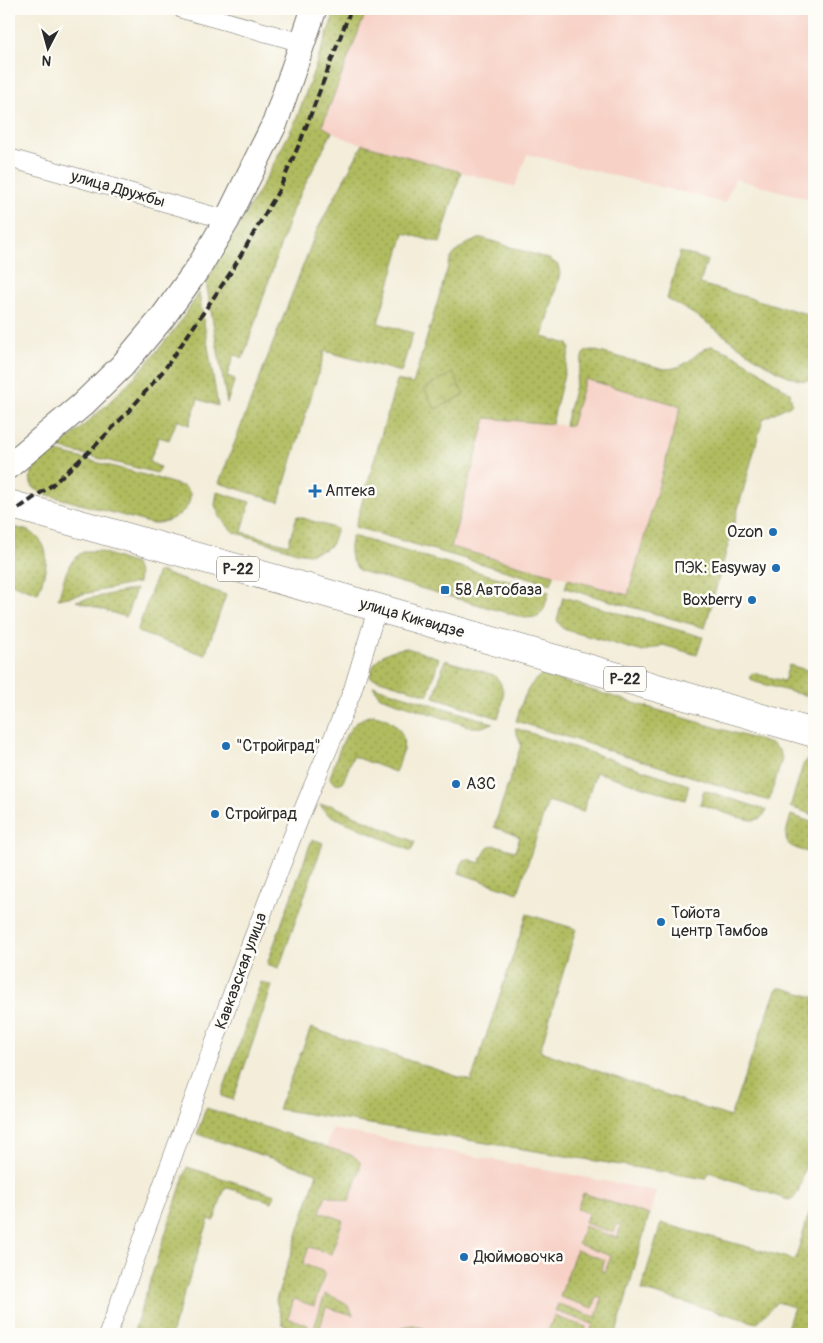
<svg xmlns="http://www.w3.org/2000/svg" width="823" height="1343" font-family="Pangolin,sans-serif">
  <style>
    .built { fill: #f7d1c6 }
    .grass { fill: url(#grass-dots); stroke: #6e7444 }
    .park { fill: url(#park-crowns); stroke: #6e7444 }
    .lines { fill: none; stroke-linecap: round; stroke-linejoin: round }
    .street-casing { stroke: #716f68; stroke-width: 19 }
    .secondary-casing { stroke: #716f68; stroke-width: 27 }
    .primary-casing { stroke: #716f68; stroke-width: 29 }
    .street { stroke: #fff; stroke-width: 18 }
    .secondary { stroke: #fff; stroke-width: 25 }
    .primary { stroke: #fff; stroke-width: 28 }
    .rail { stroke: #2b2b2b; stroke-width: 4; stroke-dasharray: 8 4; stroke-linecap: butt }
    .poi-dot { fill: #1f6fb2; stroke: #fdfcf7; stroke-width: 2 }
    .labels { text-anchor: middle; dominant-baseline: central; stroke-width: 5; stroke-linejoin: round; paint-order: stroke }
    .shield { fill: #fdfcf7; stroke: #6a6a68; stroke-width: 1 }
    .shield-label { font-size: 15px; font-weight: bold; fill: #2b2b2b }
    .street-label { font-size: 16px; fill: #2b2b2b; stroke: #fdfcf7 }
    .poi-label { font-size: 16px; fill: #2b2b2b; stroke: #fdfcf7; text-anchor: start }
  </style>
  <defs>
    <pattern id="grass-dots" width="8" height="8" patternUnits="userSpaceOnUse" patternTransform="scale(1.25)"><rect width="8" height="8" fill="#b0bc5e"/><path d="M2 2h.1M6 6h.1" fill="none" stroke="#8f994e" stroke-width="1.8" stroke-linecap="round"/></pattern>
    <pattern id="park-crowns" width="20" height="18" patternUnits="userSpaceOnUse" patternTransform="scale(1.25)"><rect width="20" height="18" fill="#b0bc5e"/><path d="M2 6a3 3 0 1 1 6 0M12 15a3 3 0 1 1 6 0" fill="none" stroke="#8f994e"/></pattern>
  </defs>
  <rect width="100%" height="100%" fill="#fdfcf7"/>
  <filter id="ink" filterUnits="userSpaceOnUse"><feTurbulence type="fractalNoise" baseFrequency=".02" numOctaves="2"/><feDisplacementMap in="SourceGraphic" scale="10" xChannelSelector="R" yChannelSelector="G"/><feConvolveMatrix kernelMatrix="1 2 1 2 8 2 1 2 1" color-interpolation-filters="sRGB"/></filter>
  <filter id="wash" filterUnits="userSpaceOnUse"><feTurbulence type="fractalNoise" baseFrequency=".0096" numOctaves="4" result="noise"/><feDisplacementMap in="SourceGraphic" scale="20" xChannelSelector="R" yChannelSelector="G"/><feGaussianBlur stdDeviation="1.12" result="paint"/><feColorMatrix in="noise" values="0 0 0 0 0 0 0 0 0 0 0 0 0 0 0 0 0 1.4 0 .05"/><feComposite in="paint" operator="in"/></filter>
  <g filter="url(#wash)">
    <rect width="100%" height="100%" fill="#f3edd9"/>
    <path class="built" d="M 367,9 L 814,9 L 814,200 L 735,179 L 725,203 L 527,154 L 515,187 L 349,140 L 322,127 Z
      M 585,379 L 681,406 L 628,596 L 517,564 L 516,566 L 450,547 L 486,417 L 571,426 Z
      M 332,1129 L 656,1191 L 616,1334 L 280,1334 L 283,1325 L 276,1300 Z"/>
    <path class="grass" d="M 336,9 L 367,9 L 322,126 L 332,132 L 293,208 L 243,358 L 234,355 L 227,376 L 235,379 L 227,403 L 206,282 L 269,173 L 296,120 Z
      M 363,144 L 461,172 L 440,243 L 404,233 L 378,323 L 413,333 L 401,372 L 325,351 L 279,502 L 219,483 L 316,232 Z
      M 482,238 L 549,259 L 558,265 L 560,274 L 543,337 L 568,344 L 570,349 L 552,424 L 486,418 L 451,547 L 554,575 L 551,584 L 355,527 L 397,380 L 413,384 L 450,260 C 457,248 469,242 482,238 Z
      M 680,252 L 707,260 L 700,284 L 814,316 L 814,372 L 809,380 C 790,388 718,330 700,318 C 689,311 678,305 667,299 Z
      M 199,293 L 218,406 L 198,399 L 189,425 L 177,420 L 169,440 L 159,437 L 149,462 L 160,467 L 157,473 L 58,448 C 111,403 162,354 199,293 Z
      M 711,346 C 739,353 767,377 790,393 L 792,404 L 763,419 L 705,628 L 565,588 L 568,579 L 628,595 L 681,406 L 585,379 L 571,426 L 565,425 L 583,354 L 587,351 L 592,350 L 665,369 C 690,368 691,354 711,346 Z
      M 54,451 L 156,478 L 185,487 L 190,493 C 192,513 169,522 153,524 L 48,495 C 43,493 37,491 33,487 C 23,473 44,457 54,451 Z
      M 217,492 L 250,502 L 242,532 L 288,545 L 297,516 L 337,529 L 331,545 L 326,549 L 309,554 L 297,552 L 233,532 L 220,517 L 215,505 Z
      M 9,526 C 16,528 26,529 32,533 C 55,548 45,573 38,593 L 9,583 Z
      M 352,536 L 549,592 L 544,609 L 538,617 L 525,618 L 360,571 C 349,560 348,551 352,536 Z
      M 87,551 L 99,551 L 135,564 L 139,575 L 138,583 L 58,599 C 64,581 67,556 87,551 Z
      M 158,571 L 226,595 L 205,655 L 137,632 Z
      M 136,589 L 126,617 L 76,601 Z
      M 563,597 L 703,637 L 697,655 L 663,645 L 643,652 L 566,630 L 562,628 L 557,620 Z
      M 407,648 L 439,658 L 428,695 L 370,677 C 374,656 387,650 407,648 Z
      M 445,660 L 494,675 C 507,687 504,702 498,718 L 434,697 Z
      M 789,665 L 814,672 L 814,698 L 755,682 L 750,678 L 750,675 L 753,673 L 784,681 Z
      M 541,675 L 771,744 C 778,748 781,751 782,759 L 769,801 L 516,721 C 522,703 525,687 541,675 Z
      M 373,686 L 493,723 L 482,727 L 471,727 L 380,697 Z
      M 373,715 C 391,717 407,731 403,750 C 402,757 398,765 395,772 L 353,756 L 343,782 C 337,785 332,784 330,777 C 339,754 344,720 373,715 Z
      M 515,728 L 689,785 L 685,800 L 596,772 L 583,812 L 548,801 L 518,893 L 459,873 L 463,860 L 468,859 L 480,863 C 490,838 493,845 515,851 L 520,837 L 494,827 L 521,745 Z
      M 814,757 L 814,815 L 790,807 L 803,765 L 807,759 Z
      M 704,790 L 766,810 C 765,815 761,819 755,820 C 744,821 712,808 700,804 Z
      M 320,805 L 331,805 L 415,842 L 411,851 L 327,814 Z
      M 791,815 L 814,823 L 814,854 C 785,845 781,847 791,815 Z
      M 312,839 L 323,843 L 279,968 L 267,964 Z
      M 527,914 L 576,929 L 540,1051 L 730,1117 L 776,990 L 779,988 L 783,988 L 814,997 L 814,1137 L 798,1192 L 794,1198 L 788,1200 L 709,1172 L 706,1179 L 278,1109 L 311,1028 L 471,1081 Z
      M 261,982 L 272,986 L 233,1100 L 221,1096 Z
      M 206,1108 L 354,1156 L 360,1162 L 360,1168 L 349,1202 L 326,1195 L 320,1212 L 343,1220 L 331,1254 L 309,1247 L 303,1264 L 325,1272 L 314,1306 L 294,1299 L 288,1318 L 308,1325 L 306,1332 L 283,1325 L 276,1300 L 317,1173 L 197,1134 Z
      M 187,1167 L 275,1195 L 272,1202 L 225,1187 L 214,1221 L 209,1219 L 171,1334 L 133,1334 Z
      M 583,1193 L 649,1215 L 616,1334 L 590,1334 L 593,1324 L 555,1311 L 558,1304 L 596,1317 L 602,1298 L 597,1296 L 593,1308 L 560,1297 L 576,1250 L 605,1260 L 601,1271 L 605,1272 L 611,1256 L 578,1244 L 584,1226 L 617,1238 L 621,1225 L 617,1224 L 614,1233 L 585,1223 L 588,1213 L 577,1209 Z
      M 814,1197 L 814,1310 L 813,1310 L 806,1334 L 785,1334 L 794,1307 L 777,1302 L 757,1323 L 641,1290 L 661,1223 L 795,1260 Z
      M 325,1294 C 340,1300 347,1300 353,1315 L 326,1307 L 320,1328 L 338,1334 L 312,1334 Z
      M 554,1316 L 586,1327 L 584,1334 L 547,1334 Z
      M 413,1325 L 441,1334 L 394,1334 L 402,1327 Z"/>
    <path class="park" d="M 453,373 L 464,395 L 435,409 L 424,388 Z"/>
  </g>
  <g filter="url(#ink)">
    <g class="lines">
      <g class="street-casing">
        <path id="street" d="M 182,9 L 303,43
          M 9,158 L 227,220
          M 108,1334 L 244,961 L 300,817 L 352,692 L 377,609"/>
      </g>
      <g class="secondary-casing">
        <path id="secondary" d="M 9,466 L 82,405 L 122,366 L 162,318 L 199,267 L 227,220 L 275,123 L 314,9"/>
      </g>
      <g class="primary-casing">
        <path id="primary" d="M 9,504 L 319,591 L 814,733"/>
      </g>
      <use href="#street" class="street"/>
      <use href="#secondary" class="secondary"/>
      <use href="#primary" class="primary"/>
      <path class="rail" d="M 9,515 L 52,485 L 92,449 L 128,412 L 164,370 L 231,272 L 279,190 L 301,140 L 351,9"/>
    </g>
  </g>
  <g class="poi-dot">
    <path d="M312.5 483.5h5v5h5v5h-5v5h-5v-5h-5v-5h5z"/>
    <circle cx="773" cy="532" r="5"/>
    <circle cx="776" cy="568" r="5"/>
    <rect x="440" y="585" width="10" height="10" rx="2.5"/>
    <circle cx="752" cy="600" r="5"/>
    <circle cx="226" cy="746" r="5"/>
    <circle cx="456" cy="784" r="5"/>
    <circle cx="215" cy="814" r="5"/>
    <circle cx="661" cy="922" r="5"/>
    <circle cx="464" cy="1257" r="5"/>
  </g>
  <g class="labels">
    <g class="shield">
      <rect x="217" y="556.5" width="42" height="25" rx="4"/>
      <rect x="604" y="666.5" width="42" height="25" rx="4"/>
    </g>
    <g class="shield-label">
      <text x="238" y="569">Р-22</text>
      <text x="625" y="679">Р-22</text>
    </g>
    <g class="street-label">
      <text transform="translate(118 189) rotate(16)">улица Дружбы</text>
      <text transform="translate(412 618) rotate(16)">улица Киквидзе</text>
      <text transform="translate(241 971) rotate(-70)">Кавказская улица</text>
    </g>
    <g class="poi-label">
      <text x="325" y="491">Аптека</text>
      <text x="763" y="532" text-anchor="end">Ozon</text>
      <text x="766" y="568" text-anchor="end">ПЭК: Easyway</text>
      <text x="455" y="590">58 Автобаза</text>
      <text x="742" y="600" text-anchor="end">Boxberry</text>
      <text x="236" y="746">"Стройград"</text>
      <text x="466" y="784">АЗС</text>
      <text x="225" y="814">Стройград</text>
      <text x="671" y="913">Тойота<tspan x="671" dy="18">центр Тамбов</tspan></text>
      <text x="474" y="1257">Дюймовочка</text>
    </g>
  </g>
  <rect width="823" height="1343" fill="none" stroke="#fdfcf7" stroke-width="30"/>
  <g transform="translate(48 48) rotate(186)" stroke="#fdfcf7" stroke-width="4" paint-order="stroke">
  <path d="M0-4L9 19L0 12L-9 19Z" fill="#2b2b2b"/>
  <text y="-8" font-size="14" font-weight="bold" text-anchor="middle" fill="#2b2b2b">N</text>
  </g>
</svg>
